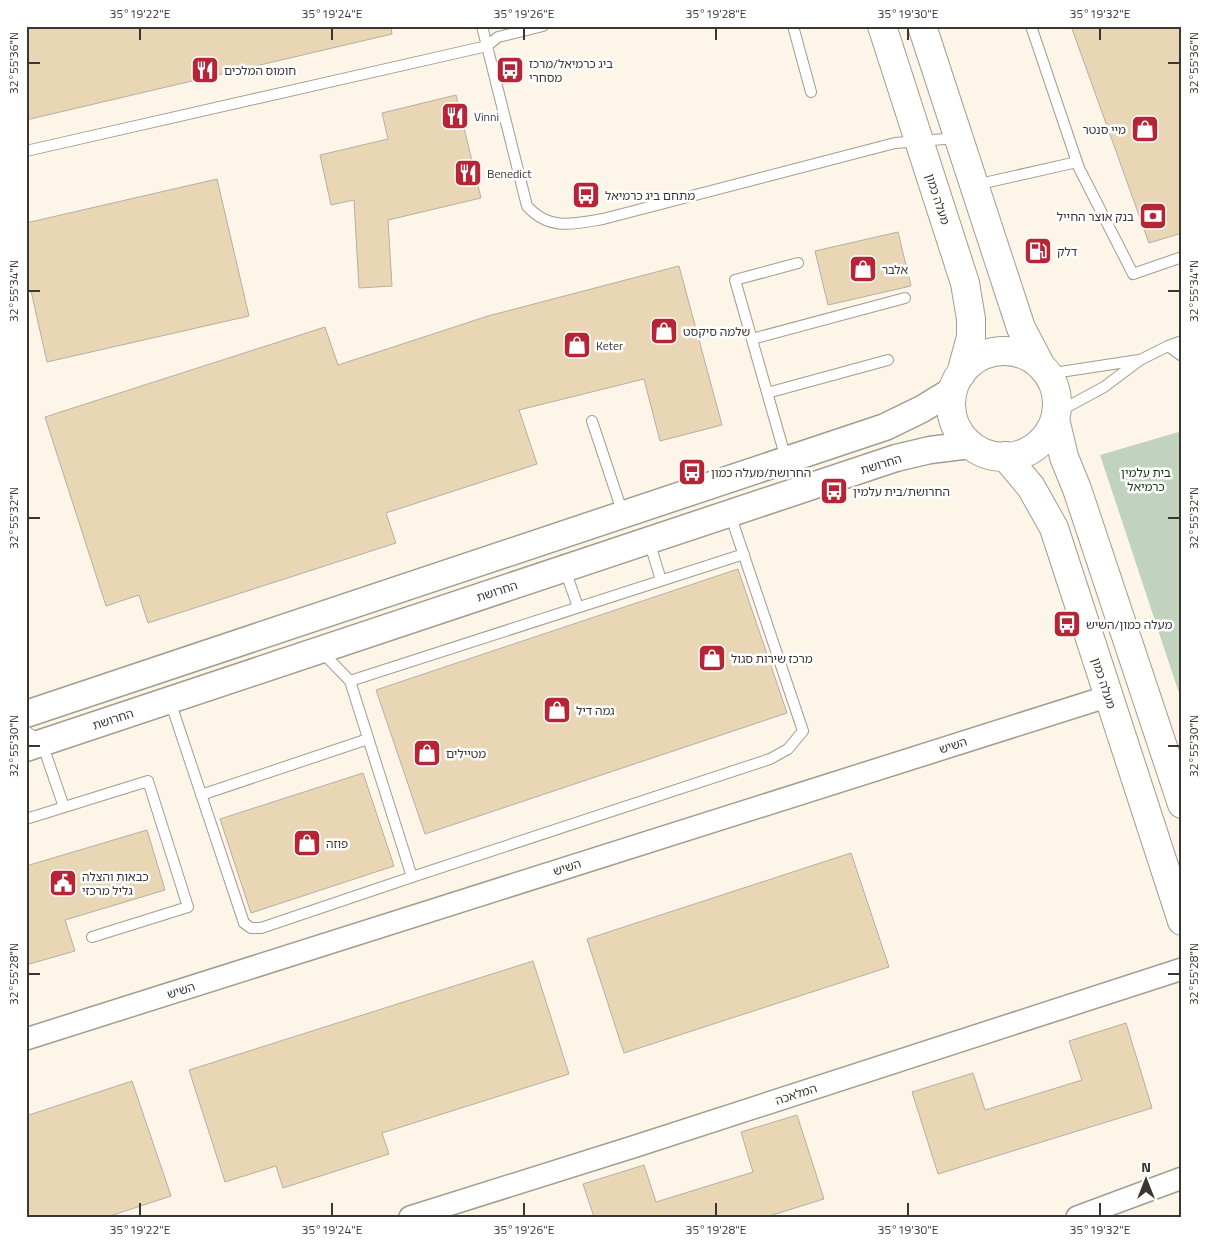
<svg xmlns="http://www.w3.org/2000/svg" width="1208" height="1243" font-family="'Titillium Web','Noto Sans Hebrew',sans-serif">
  <style>
    .green { fill: #c1d3bc }
    .building { fill: #e9d6b5; stroke: #b6afa3 }
    .lines { fill: none; stroke-linecap: round; stroke-linejoin: round }
    .service-casing { stroke: #a39d91; stroke-width: 12 }
    .minor-casing { stroke: #a39d91; stroke-width: 24 }
    .tertiary-casing { stroke: #a39d91; stroke-width: 29 }
    .secondary-casing { stroke: #a39d91; stroke-width: 30 }
    .service { stroke: #fff; stroke-width: 10 }
    .minor { stroke: #fff; stroke-width: 21 }
    .tertiary { stroke: #fff; stroke-width: 26 }
    .secondary { stroke: #fff; stroke-width: 28 }
    .ticks { fill: none; stroke: #3a3732; stroke-width: 2 }
    .labels { text-anchor: middle; dominant-baseline: central; stroke-width: 5; stroke-linejoin: round; paint-order: stroke }
    .poi-label { font-size: 12px; fill: #3a3732; stroke: #fff; text-anchor: start }
    .street-label { font-size: 12px; fill: #3a3732; stroke: #fff }
    .park-label { font-size: 12px; fill: #17370d; stroke: #fff }
    .neatline { fill: none; stroke: #3a3732; stroke-width: 2 }
    .ticks-label { font-size: 12px; text-anchor: middle; fill: #3a3732 }
  </style>
  <rect width="100%" height="100%" fill="#fcf5e8"/>
  <path class="green" d="M 1182,431 L 1182,702 L 1100,455 Z"/>
  <path class="building" d="M 26,26 L 391,26 L 392,34 L 26,120 Z
    M 1071,26 L 1182,26 L 1182,233 L 1149,243 Z
    M 456,95 L 481,198 L 388,220 L 392,286 L 359,288 L 354,200 L 331,205 L 320,155 L 388,139 L 382,113 Z
    M 217,179 L 249,316 L 47,362 L 31,291 L 26,292 L 26,223 Z
    M 898,232 L 911,286 L 828,305 L 815,251 Z
    M 679,266 L 722,425 L 660,441 L 644,379 L 519,410 L 537,464 L 386,513 L 396,543 L 148,623 L 139,595 L 106,606 L 45,417 L 325,327 L 338,365 L 488,316 Z
    M 738,569 L 787,713 L 425,834 L 376,690 Z
    M 363,773 L 394,866 L 251,913 L 220,819 Z
    M 147,830 L 165,890 L 65,920 L 75,951 L 26,965 L 26,866 Z
    M 851,853 L 889,967 L 624,1053 L 587,939 Z
    M 533,961 L 569,1074 L 382,1133 L 389,1154 L 283,1188 L 276,1166 L 225,1182 L 189,1070 Z
    M 1126,1023 L 1152,1108 L 938,1174 L 912,1092 L 973,1073 L 985,1110 L 1082,1080 L 1069,1041 Z
    M 132,1081 L 171,1196 L 107,1217 L 26,1217 L 26,1116 Z
    M 797,1115 L 824,1199 L 766,1217 L 594,1217 L 583,1184 L 644,1165 L 656,1202 L 753,1172 L 741,1132 Z"/>
  <g class="lines">
    <g class="service-casing">
      <path id="service" d="M 482,26 L 527,206 C 549,231 574,224 603,219 L 895,143 L 957,138
        M 793,26 L 811,92
        M 1031,26 L 1079,168 L 1133,274 L 1182,257
        M 26,151 L 487,46 L 498,37 L 543,26
        M 975,185 L 1077,162
        M 752,339 L 905,298
        M 1168,346 L 1182,356
        M 1047,374 L 1139,360
        M 767,393 L 888,360
        M 1056,413 L 1104,387 L 1140,360 L 1168,346 L 1182,341
        M 592,421 L 623,514
        M 786,459 L 735,280 L 798,263
        M 649,541 L 661,580
        M 565,570 L 578,607
        M 350,681 L 744,554
        M 170,701 L 244,923 L 251,928 L 261,928 L 412,877 L 350,681 L 321,651
        M 26,731 L 42,743 L 64,807
        M 201,795 L 368,739
        M 26,819 L 148,781 L 188,907 L 92,937
        M 412,877 L 770,759 L 788,749 L 803,731 L 730,514"/>
    </g>
    <g class="minor-casing">
      <path id="minor" d="M 26,1039 L 1109,696
        M 410,1217 L 636,1146 L 1182,969
        M 1077,1217 L 1182,1178"/>
    </g>
    <g class="tertiary-casing">
      <path id="tertiary" d="M 26,714 L 885,427 L 922,409 L 953,390
        M 26,748 L 896,458 L 930,450 L 970,445"/>
    </g>
    <g class="secondary-casing">
      <path id="secondary" d="M 882,26 L 965,283 L 971,319 L 971,337 L 961,374
        M 922,26 L 1021,328 L 1041,366
        M951 404a53 53 0 1 1 106 0a53 53 0 1 1-106 0Z
        M 1055,419 L 1064,457 L 1077,489 L 1182,804
        M 1005,456 L 1031,487 L 1054,528 L 1182,921"/>
    </g>
    <use href="#service" class="service"/>
    <use href="#minor" class="minor"/>
    <use href="#tertiary" class="tertiary"/>
    <use href="#secondary" class="secondary"/>
  </g>
  <path class="ticks" d="M 140,28 L 140,40M 332,28 L 332,40M 524,28 L 524,40M 716,28 L 716,40M 908,28 L 908,40M 1100,28 L 1100,40M 28,63 L 40,63M 1168,63 L 1180,63M 28,291 L 40,291M 1168,291 L 1180,291M 28,518 L 40,518M 1168,518 L 1180,518M 28,746 L 40,746M 1168,746 L 1180,746M 28,974 L 40,974M 1168,974 L 1180,974M 140,1203 L 140,1216M 332,1203 L 332,1216M 524,1203 L 524,1216M 716,1203 L 716,1216M 908,1203 L 908,1216M 1100,1203 L 1100,1216"/>
  <defs>
    <g id="restaurant-square" transform="scale(1.4375)"><rect x="-9" y="-9" width="18" height="18" rx="4" fill="#b62435" stroke="#fff"/><path d="M-5-6h1v4h1v-4h1v4h1v-4h1v5L-1.5 .5V6h-2V.5L-5-1ZM5-6V6H3V1.5H1.5Q1.5-4 5-6Z" fill="#fff"/></g>
    <g id="bus-square" transform="scale(1.4375)"><rect x="-9" y="-9" width="18" height="18" rx="4" fill="#b62435" stroke="#fff"/><path d="M-5-6H5V4H4V6H2V4H-2V6H-4V4H-5ZM-3.5-4V0h7V-4ZM-3.5 1.2v1.5H-2V1.2ZM2 1.2v1.5H3.5V1.2Z" fill="#fff"/></g>
    <g id="shop-square" transform="scale(1.4375)"><rect x="-9" y="-9" width="18" height="18" rx="4" fill="#b62435" stroke="#fff"/><path d="M-5-2.5h2.3a2.7 3.5 0 0 1 5.4 0H5L5.5 6h-11ZM-1.5-2.5h3a1.5 2.3 0 0 0-3 0Z" fill="#fff"/></g>
    <g id="bank-square" transform="scale(1.4375)"><rect x="-9" y="-9" width="18" height="18" rx="4" fill="#b62435" stroke="#fff"/><path d="M-6-4H6V4H-6ZM0-2.3a2.3 2.3 0 1 0 0 4.6a2.3 2.3 0 1 0 0-4.6Z" fill="#fff"/></g>
    <g id="fuel-square" transform="scale(1.4375)"><rect x="-9" y="-9" width="18" height="18" rx="4" fill="#b62435" stroke="#fff"/><path d="M-5.5-6h7V0h2V4h1.3V-2.5L3-4.5l.8-.8L6-3V5H2.5V1h-1V6h-7ZM-4.2-4.7v3.2H.2V-4.7Z" fill="#fff"/></g>
    <g id="civic-square" transform="scale(1.4375)"><rect x="-9" y="-9" width="18" height="18" rx="4" fill="#b62435" stroke="#fff"/><path d="M-.6-6.5H3V-4.5H.6V-3L4-1V1h2V6H-6V1h2V-1L-.6-3ZM-1.2 2.5V6h2.4V2.5Z" fill="#fff"/></g>
  </defs>
  <g fill-rule="evenodd">
    <use href="#restaurant-square" x="205" y="70"/>
    <use href="#bus-square" x="510" y="70"/>
    <use href="#restaurant-square" x="455" y="116"/>
    <use href="#shop-square" x="1145" y="129"/>
    <use href="#restaurant-square" x="468" y="173"/>
    <use href="#bus-square" x="586" y="195"/>
    <use href="#bank-square" x="1153" y="216"/>
    <use href="#fuel-square" x="1038" y="251"/>
    <use href="#shop-square" x="863" y="269"/>
    <use href="#shop-square" x="664" y="331"/>
    <use href="#shop-square" x="577" y="345"/>
    <use href="#bus-square" x="692" y="472"/>
    <use href="#bus-square" x="834" y="491"/>
    <use href="#bus-square" x="1067" y="624"/>
    <use href="#shop-square" x="712" y="658"/>
    <use href="#shop-square" x="557" y="710"/>
    <use href="#shop-square" x="427" y="753"/>
    <use href="#shop-square" x="307" y="843"/>
    <use href="#civic-square" x="63" y="883"/>
  </g>
  <g class="labels">
    <g class="poi-label">
      <text x="529" y="63">ביג כרמיאל/מרכז<tspan x="529" dy="14">מסחרי</tspan></text>
      <text x="224" y="70">חומוס המלכים</text>
      <text x="474" y="116">Vinni</text>
      <text x="1126" y="129" text-anchor="end">מיי סנטר</text>
      <text x="487" y="173">Benedict</text>
      <text x="605" y="195">מתחם ביג כרמיאל</text>
      <text x="1134" y="216" text-anchor="end">בנק אוצר החייל</text>
      <text x="1057" y="251">דלק</text>
      <text x="882" y="269">אלבר</text>
      <text x="683" y="331">שלמה סיקסט</text>
      <text x="596" y="345">Keter</text>
      <text x="711" y="472">החרושת/מעלה כמון</text>
      <text x="853" y="491">החרושת/בית עלמין</text>
      <text x="1086" y="624">מעלה כמון/השיש</text>
      <text x="731" y="658">מרכז שירות סגול</text>
      <text x="576" y="710">גמה דיל</text>
      <text x="446" y="753">מטיילים</text>
      <text x="326" y="843">פוזה</text>
      <text x="82" y="876">כבאות והצלה<tspan x="82" dy="14">גליל מרכזי</tspan></text>
    </g>
    <g class="street-label">
      <text transform="translate(938 199) rotate(72)">מעלה כמון</text>
      <text transform="translate(881 464) rotate(-17)">החרושת</text>
      <text transform="translate(497 591) rotate(-18)">החרושת</text>
      <text transform="translate(1104 683) rotate(72)">מעלה כמון</text>
      <text transform="translate(113 719) rotate(-18)">החרושת</text>
      <text transform="translate(953 745) rotate(-18)">השיש</text>
      <text transform="translate(567 867) rotate(-18)">השיש</text>
      <text transform="translate(181 990) rotate(-18)">השיש</text>
      <text transform="translate(796 1094) rotate(-18)">המלאכה</text>
    </g>
    <g class="park-label">
      <text x="1146" y="472">בית עלמין<tspan x="1146" dy="14">כרמיאל</tspan></text>
    </g>
  </g>
  <rect width="1208" height="1243" fill="none" stroke="#ffffff" stroke-width="55"/>
  <g transform="translate(1146 1180)" stroke="#ffffff" stroke-width="4" paint-order="stroke">
  <path d="M0-4L9 19L0 12L-9 19Z" fill="#3a3732"/>
  <text y="-8" font-size="14" font-weight="bold" text-anchor="middle" fill="#3a3732">N</text>
  </g>
  <rect x="28" y="28" width="1152" height="1188" class="neatline"/>
  <g class="ticks-label">
    <text x="140" y="18">35°19'22"E</text>
    <text x="332" y="18">35°19'24"E</text>
    <text x="524" y="18">35°19'26"E</text>
    <text x="716" y="18">35°19'28"E</text>
    <text x="908" y="18">35°19'30"E</text>
    <text x="1100" y="18">35°19'32"E</text>
    <text transform="translate(14 63) rotate(-90)" y="4">32°55'36"N</text>
    <text transform="translate(1194 63) rotate(-90)" y="4">32°55'36"N</text>
    <text transform="translate(14 291) rotate(-90)" y="4">32°55'34"N</text>
    <text transform="translate(1194 291) rotate(-90)" y="4">32°55'34"N</text>
    <text transform="translate(14 518) rotate(-90)" y="4">32°55'32"N</text>
    <text transform="translate(1194 518) rotate(-90)" y="4">32°55'32"N</text>
    <text transform="translate(14 746) rotate(-90)" y="4">32°55'30"N</text>
    <text transform="translate(1194 746) rotate(-90)" y="4">32°55'30"N</text>
    <text transform="translate(14 974) rotate(-90)" y="4">32°55'28"N</text>
    <text transform="translate(1194 974) rotate(-90)" y="4">32°55'28"N</text>
    <text x="140" y="1234">35°19'22"E</text>
    <text x="332" y="1234">35°19'24"E</text>
    <text x="524" y="1234">35°19'26"E</text>
    <text x="716" y="1234">35°19'28"E</text>
    <text x="908" y="1234">35°19'30"E</text>
    <text x="1100" y="1234">35°19'32"E</text>
  </g>
</svg>
